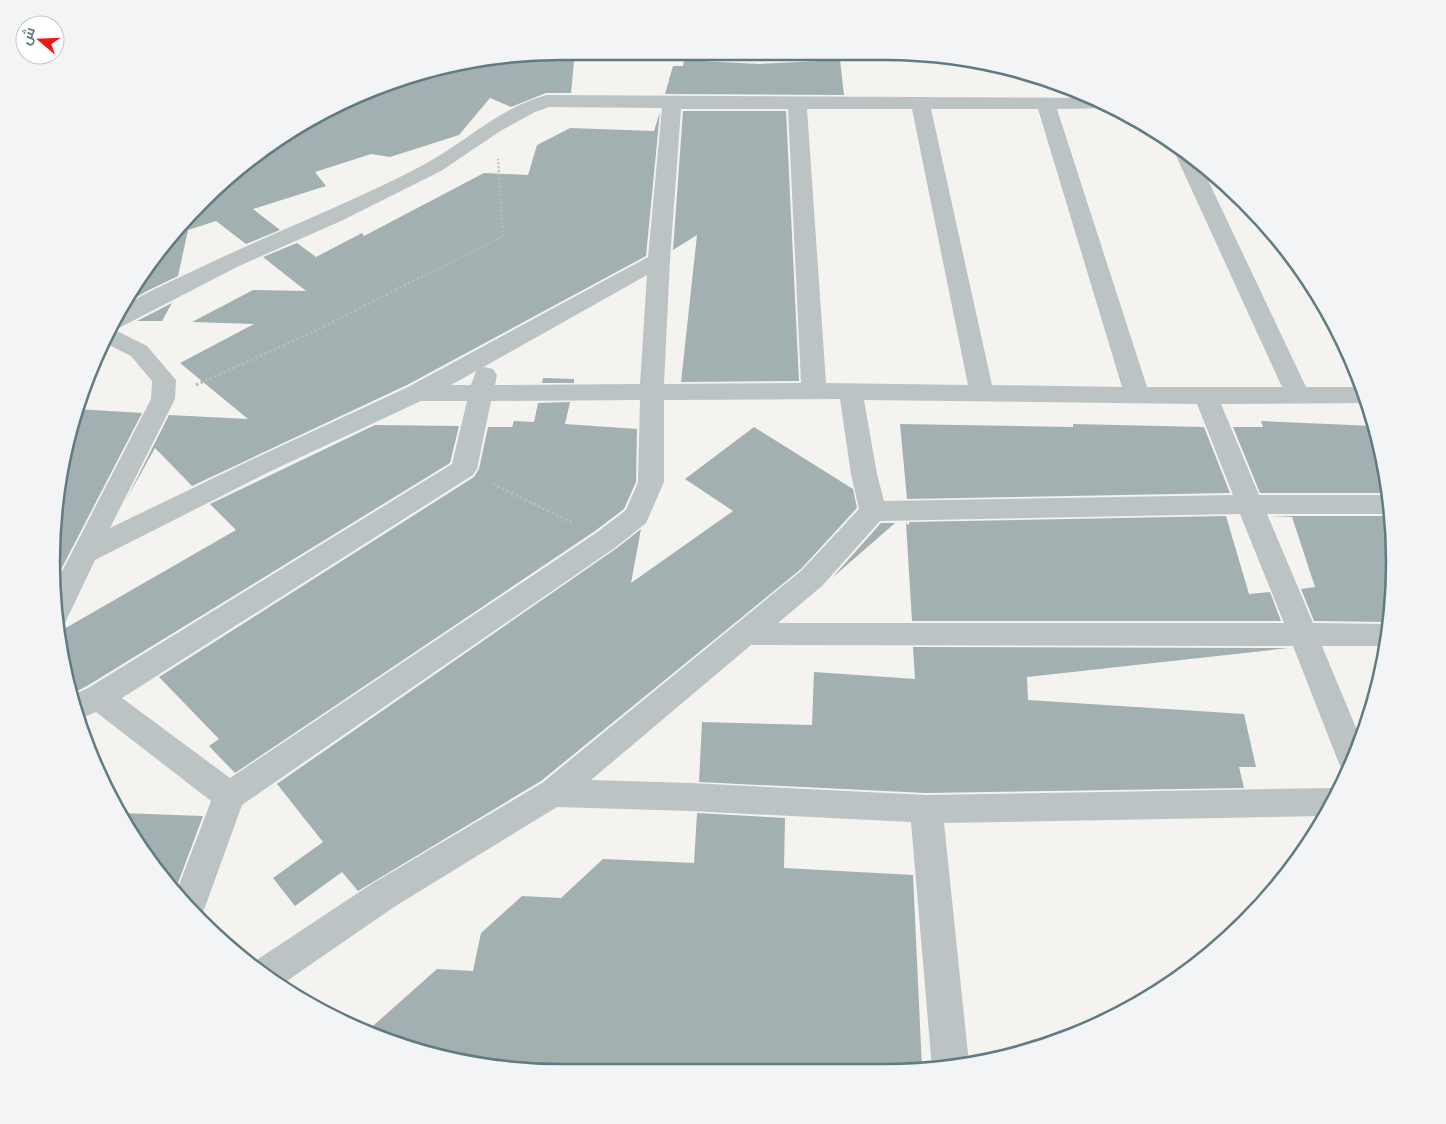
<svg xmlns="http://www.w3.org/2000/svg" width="1446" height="1124" font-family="Figtree,Cairo,sans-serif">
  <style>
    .building { fill: #a3b0b2 }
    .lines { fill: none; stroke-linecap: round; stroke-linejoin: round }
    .path-far1 { stroke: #b6bbbc; stroke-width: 2; stroke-dasharray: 2 2; stroke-linecap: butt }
    .path { stroke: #b6bbbc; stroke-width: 3; stroke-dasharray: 2.5 2.5; stroke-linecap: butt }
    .street { fill: #bcc3c5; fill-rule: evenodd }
    .rim { fill: none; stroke: #617b82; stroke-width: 2.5 }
  </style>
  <rect width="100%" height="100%" fill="#f4f3ef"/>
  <path class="building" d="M 562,51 L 575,51 L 571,93 L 546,93 L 511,107 L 490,98 L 459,135 L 390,157 L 371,154 L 315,172 L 326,186 L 253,209 L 280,230 L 246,244 L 216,221 L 188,230 L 178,276 L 147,291 L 119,308 L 201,201 L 306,120 L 318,115 L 329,118 L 384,88 L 430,69 Z
    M 684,60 L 759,64 L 840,60 L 844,95 L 665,94 L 673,66 L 683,66 Z
    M 683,111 L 786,111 L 799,381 L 681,382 L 697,235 L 673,250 Z
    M 660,112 L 646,256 L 407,385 L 192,486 L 155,448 L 126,500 L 169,415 L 248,419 L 180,363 L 254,324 L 192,322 L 253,290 L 306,291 L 263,257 L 297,243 L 316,257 L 362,233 L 364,236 L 484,173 L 528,175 L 537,145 L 570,128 L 654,131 Z
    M 172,303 L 162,321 L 137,321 Z
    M 543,378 L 574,379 L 574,383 L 542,383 Z
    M 570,402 L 565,424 L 637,429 L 636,482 L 624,509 L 595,531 L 235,773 L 209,746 L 219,739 L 159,677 L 474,477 L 479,469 L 488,427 L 512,427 L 514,421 L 534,422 L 538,403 Z
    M 77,409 L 142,413 L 53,585 L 51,562 L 69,430 Z
    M 1261,421 L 1374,426 L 1385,463 L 1388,493 L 1260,493 L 1233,427 L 1263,427 Z
    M 900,424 L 1073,427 L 1073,424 L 1204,427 L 1230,493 L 907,499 Z
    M 375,425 L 459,426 L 450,463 L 87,686 L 71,694 L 57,633 L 236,530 L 210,504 Z
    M 754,427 L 853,489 L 857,508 L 801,569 L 541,781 L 358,891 L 342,872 L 295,906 L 273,878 L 323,842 L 277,784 L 258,797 L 617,548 L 641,529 L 631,583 L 733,511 L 685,479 Z
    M 1226,516 L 1249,594 L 1270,592 L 1281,621 L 912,621 L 906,523 L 909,525 L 909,522 Z
    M 1270,516 L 1390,516 L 1395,562 L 1389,622 L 1314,621 L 1301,589 L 1315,587 L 1292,517 Z
    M 881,523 L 895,523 L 832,578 Z
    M 913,647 L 1289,648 L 1027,677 L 1028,700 L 1244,714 L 1256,767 L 1239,767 L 1244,788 L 926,793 L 699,782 L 702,722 L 812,725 L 814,672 L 915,679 Z
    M 121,813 L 203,816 L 175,891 L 137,846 Z
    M 697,813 L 785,818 L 784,868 L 913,875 L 922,1068 L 495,1068 L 365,1033 L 437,969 L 473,971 L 481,933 L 522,896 L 561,898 L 603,859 L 694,863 Z"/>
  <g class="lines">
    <path class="path-far1" d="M 421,278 L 503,236 L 498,159"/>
    <path class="path" d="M 196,385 L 313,332 L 423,276
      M 493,484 L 573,523"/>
    <path class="street" d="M 547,95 L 1096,98 L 1117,108 L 1057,109 L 1147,387 L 1282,387 L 1173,149 L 1176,145 L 1198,159 L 1306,387 L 1362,387 L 1367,403 L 1221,404 L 1259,495 L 1388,495 L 1390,514 L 1267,514 L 1313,623 L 1389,624 L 1386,646 L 1322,646 L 1361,740 L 1356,758 L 1348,772 L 1343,771 L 1338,761 L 1293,646 L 751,645 L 591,780 L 691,783 L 926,795 L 1332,788 L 1338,790 L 1324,816 L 944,823 L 969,1064 L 950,1068 L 932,1068 L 911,822 L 691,811 L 557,807 L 394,907 L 278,987 L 252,965 L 252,963 L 370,885 L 542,783 L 802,570 L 859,509 L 851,474 L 840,399 L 664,400 L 664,482 L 646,523 L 616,547 L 242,805 L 205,907 L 200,918 L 198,919 L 176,893 L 211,801 L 96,712 L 77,720 L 71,696 L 88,688 L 452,464 L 467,401 L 421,401 L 271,471 L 95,560 L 65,623 L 55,626 L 53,589 L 151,399 L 152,381 L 131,356 L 105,343 C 108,334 113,314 121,309 C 143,293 170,282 195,270 C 271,233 350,204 425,164 C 466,142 500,107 547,95 ZM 549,107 L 662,108 L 648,257 L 408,387 L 253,459 L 110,528 L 175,399 L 176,380 L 147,346 L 115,330 L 239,266 L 341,221 L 441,171 L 502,130 L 535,112 ZM 681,109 L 788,109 L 801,383 L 664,384 L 670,260 ZM 807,109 L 912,109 L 968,385 L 826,383 ZM 931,109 L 1038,109 L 1122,387 L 992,385 ZM 647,275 L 640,384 L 495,385 L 497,375 L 493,369 L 485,367 L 480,369 ZM 476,371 L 471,385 L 451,385 ZM 640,400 L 638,482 L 626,510 L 596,533 L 230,778 L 122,698 L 473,475 L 477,469 L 491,401 ZM 864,400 L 1197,404 L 1233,495 L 884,501 L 877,474 ZM 1240,514 L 1284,623 L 778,623 L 822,586 L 880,521 Z"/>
  </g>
  <path d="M0 0H1446V1124H0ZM562 60H884A502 502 0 0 1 1386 562V562A502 502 0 0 1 884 1064H562A502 502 0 0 1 60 562V562A502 502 0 0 1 562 60Z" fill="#f2f4f5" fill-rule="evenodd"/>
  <path class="rim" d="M562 60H884A502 502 0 0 1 1386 562V562A502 502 0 0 1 884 1064H562A502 502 0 0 1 60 562V562A502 502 0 0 1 562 60Z"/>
  <g transform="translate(40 40) rotate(289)"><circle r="24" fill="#ffffff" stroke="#c0cacd"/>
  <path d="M0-4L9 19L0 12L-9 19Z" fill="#ed1917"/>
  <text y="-8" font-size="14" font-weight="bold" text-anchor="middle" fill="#617b82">ش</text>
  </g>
</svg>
